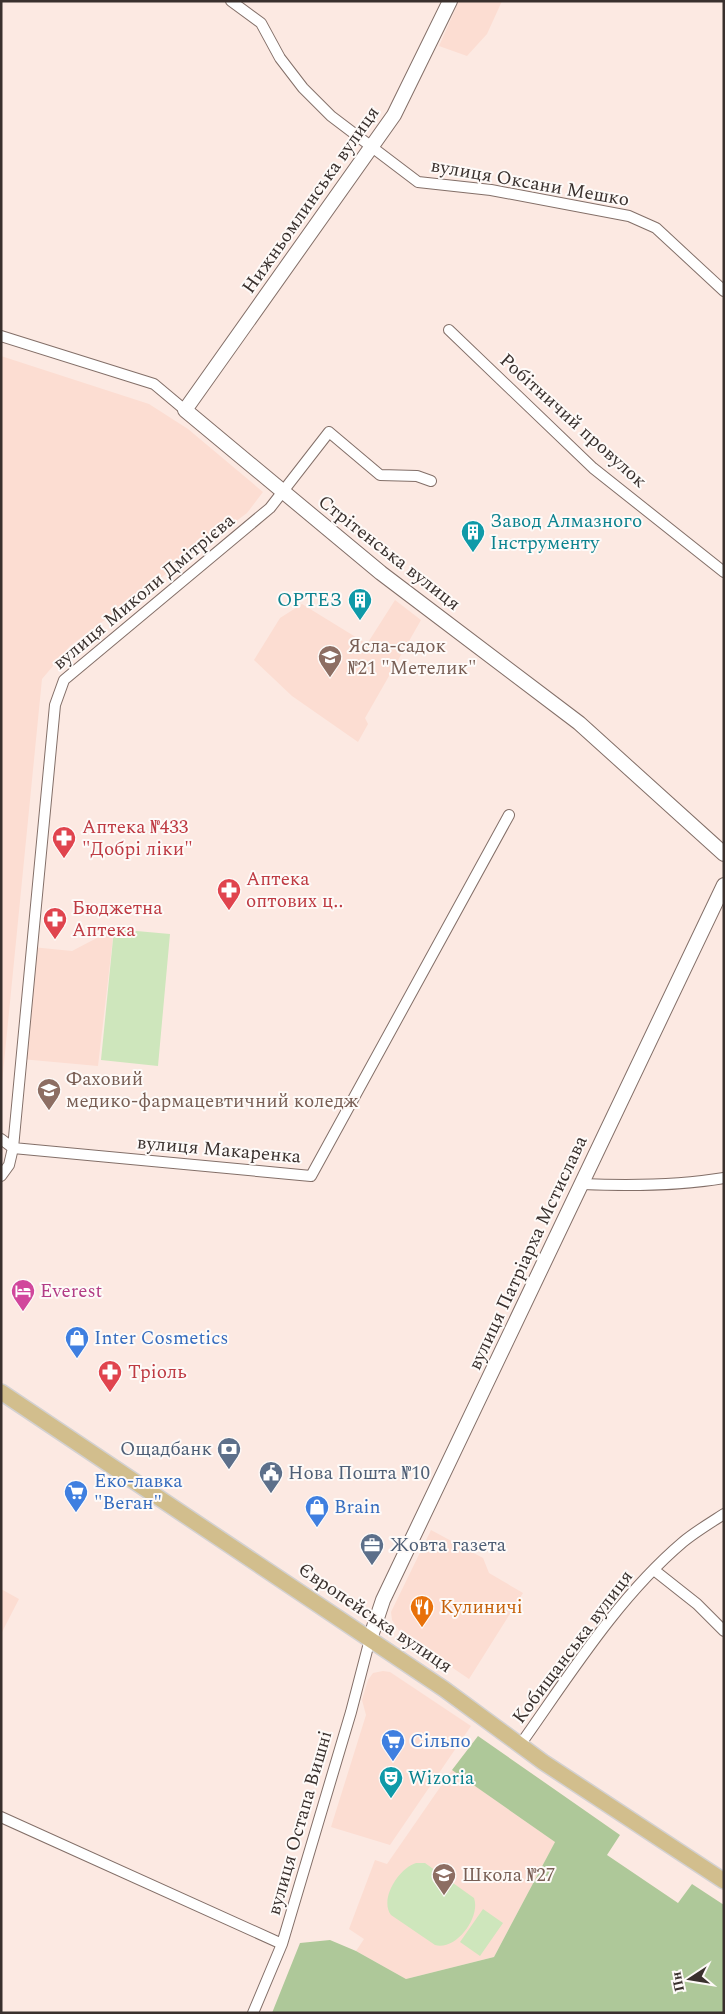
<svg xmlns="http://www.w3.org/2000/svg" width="725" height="2014" font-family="Spectral,serif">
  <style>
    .built { fill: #fcddd2 }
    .green { fill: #cee6bc }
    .forest { fill: #aec899 }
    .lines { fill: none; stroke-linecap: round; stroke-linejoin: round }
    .street-casing { stroke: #836f68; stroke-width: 12 }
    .secondary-casing { stroke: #836f68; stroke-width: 16 }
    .primary-casing { stroke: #d3d1d1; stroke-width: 18 }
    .street { stroke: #fff; stroke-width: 10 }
    .secondary { stroke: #fff; stroke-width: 14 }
    .primary { stroke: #d2be8d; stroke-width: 15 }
    .labels { text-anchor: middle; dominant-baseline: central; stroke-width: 4; stroke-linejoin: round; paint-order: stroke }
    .street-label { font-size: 19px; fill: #39302d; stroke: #fefaf8 }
    .culture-label { font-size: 19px; fill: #0d838f; stroke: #fefaf8; text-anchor: start }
    .education-label { font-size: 19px; fill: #785e54; stroke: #fefaf8; text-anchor: start }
    .health-label { font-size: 19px; fill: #be3a42; stroke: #fefaf8; text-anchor: start }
    .hotel-label { font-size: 19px; fill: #b23c85; stroke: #fefaf8; text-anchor: start }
    .shop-label { font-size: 19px; fill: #366cbe; stroke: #fefaf8; text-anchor: start }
    .service-label { font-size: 19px; fill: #4e5e75; stroke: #fefaf8; text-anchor: start }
    .food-label { font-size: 19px; fill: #c56008; stroke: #fefaf8; text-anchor: start }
  </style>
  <rect width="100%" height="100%" fill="#fce9e2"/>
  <path class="built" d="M 459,1 L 502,1 L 487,34 L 467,56 L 439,46 Z
    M 1,356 L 149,404 L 188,429 L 263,492 L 247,513 L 70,646 L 42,679 L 1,1093 Z
    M 395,600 L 421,620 L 365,718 L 368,724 L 358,742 L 292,696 L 254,660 L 280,618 L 302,604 L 367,644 Z
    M 114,929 L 98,1066 L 21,1059 L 32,947 L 72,951 Z
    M 431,1530 L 483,1558 L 489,1573 L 523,1593 L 469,1679 L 400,1632 L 392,1620 L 391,1612 Z
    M 1,1589 L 19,1599 L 1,1634 Z
    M 383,1671 L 390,1672 L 471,1726 L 390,1845 L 331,1827 L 366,1715 L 362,1700 L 368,1680 L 373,1673 Z
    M 452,1770 L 555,1842 L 494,1957 L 406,1979 L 356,1951 L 364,1939 L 349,1929 L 375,1860 L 387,1864 Z"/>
  <path class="green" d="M 114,929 L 170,934 L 158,1066 L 101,1060 Z
    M 416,1863 L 425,1863 L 474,1898 C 481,1917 456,1951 435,1945 L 391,1915 C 379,1899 399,1868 416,1863 Z
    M 483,1909 L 503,1923 L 480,1956 L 460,1942 Z"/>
  <path class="forest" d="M 478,1736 L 620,1835 L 607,1855 L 678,1903 L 692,1884 L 724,1905 L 724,2013 L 272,2013 L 300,1943 L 330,1940 L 356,1951 L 406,1979 L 494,1957 L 555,1842 L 452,1770 Z"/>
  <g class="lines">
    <g class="street-casing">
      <path id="street" d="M 231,1 L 261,23 L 280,58 L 303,88 L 331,116 L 418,182 L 491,190 L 629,216 L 656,228 L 724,291
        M 449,330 L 593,468 L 724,572
        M 1,336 L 154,384 L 185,410
        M 1,1139 L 13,1148 L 311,1176 L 509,815
        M 1,1176 L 9,1165 L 13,1148 L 55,705 L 64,680 L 270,508 L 329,432 L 380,475 L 417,476 L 431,481
        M 582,1184 C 630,1186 676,1186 724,1178
        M 654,1570 L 697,1604 L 724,1631
        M 520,1745 C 569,1676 617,1598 683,1542 C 695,1532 710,1523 724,1514
        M 1,1817 L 282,1944
        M 253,2013 L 282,1944 L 351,1712 L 370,1639"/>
    </g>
    <g class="secondary-casing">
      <path id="secondary" d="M 450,1 L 394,115 L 185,410 L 381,573 L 579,723 L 724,854
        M 370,1639 L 383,1600 L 724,885"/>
    </g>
    <g class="primary-casing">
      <path id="primary" d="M 1,1392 L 444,1689 L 543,1762 L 724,1881"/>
    </g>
    <use href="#street" class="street"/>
    <use href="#secondary" class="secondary"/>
    <use href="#primary" class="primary"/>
  </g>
  <defs>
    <g id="building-pin" transform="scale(1.25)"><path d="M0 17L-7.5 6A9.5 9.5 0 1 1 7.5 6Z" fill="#0f9aa8" stroke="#fefaf8"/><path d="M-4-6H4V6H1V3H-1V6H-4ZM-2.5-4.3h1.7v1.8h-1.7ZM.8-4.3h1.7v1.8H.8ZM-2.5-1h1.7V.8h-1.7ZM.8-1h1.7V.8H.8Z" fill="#fff"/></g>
    <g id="school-pin" transform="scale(1.25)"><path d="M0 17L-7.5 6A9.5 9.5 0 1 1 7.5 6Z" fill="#8d6e63" stroke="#fefaf8"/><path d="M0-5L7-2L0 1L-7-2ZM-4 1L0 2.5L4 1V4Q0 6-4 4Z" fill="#fff"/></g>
    <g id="pharmacy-pin" transform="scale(1.25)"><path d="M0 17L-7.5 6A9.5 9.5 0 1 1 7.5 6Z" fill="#e0444e" stroke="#fefaf8"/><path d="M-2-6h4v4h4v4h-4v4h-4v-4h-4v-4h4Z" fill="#fff"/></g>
    <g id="university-pin" transform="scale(1.25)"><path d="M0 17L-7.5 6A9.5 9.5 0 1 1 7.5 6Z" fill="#8d6e63" stroke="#fefaf8"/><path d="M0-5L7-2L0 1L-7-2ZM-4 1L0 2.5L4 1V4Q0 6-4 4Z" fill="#fff"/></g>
    <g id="hotel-pin" transform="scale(1.25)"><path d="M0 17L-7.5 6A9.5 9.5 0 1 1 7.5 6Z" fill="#d1479c" stroke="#fefaf8"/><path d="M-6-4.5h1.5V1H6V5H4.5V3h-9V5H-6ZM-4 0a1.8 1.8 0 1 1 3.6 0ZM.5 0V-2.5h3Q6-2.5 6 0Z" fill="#fff"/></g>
    <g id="shop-pin" transform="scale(1.25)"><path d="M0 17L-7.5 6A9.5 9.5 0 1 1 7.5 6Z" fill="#3f7fe0" stroke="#fefaf8"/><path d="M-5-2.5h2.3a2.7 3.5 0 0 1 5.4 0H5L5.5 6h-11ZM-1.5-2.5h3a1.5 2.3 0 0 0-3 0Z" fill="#fff"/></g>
    <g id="bank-pin" transform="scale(1.25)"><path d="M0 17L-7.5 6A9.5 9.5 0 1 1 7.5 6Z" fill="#5c6f8a" stroke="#fefaf8"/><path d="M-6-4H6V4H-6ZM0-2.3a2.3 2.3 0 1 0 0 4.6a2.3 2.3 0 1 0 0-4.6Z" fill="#fff"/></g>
    <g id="civic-pin" transform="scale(1.25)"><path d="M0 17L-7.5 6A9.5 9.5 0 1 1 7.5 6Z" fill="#5c6f8a" stroke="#fefaf8"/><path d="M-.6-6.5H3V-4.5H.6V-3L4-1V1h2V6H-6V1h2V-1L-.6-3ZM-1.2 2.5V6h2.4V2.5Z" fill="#fff"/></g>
    <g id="supermarket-pin" transform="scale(1.25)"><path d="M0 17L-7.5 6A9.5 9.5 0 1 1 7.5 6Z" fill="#3f7fe0" stroke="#fefaf8"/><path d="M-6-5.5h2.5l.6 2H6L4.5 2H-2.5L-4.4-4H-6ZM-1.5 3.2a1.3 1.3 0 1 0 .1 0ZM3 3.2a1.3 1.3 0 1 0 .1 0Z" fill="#fff"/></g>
    <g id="office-pin" transform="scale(1.25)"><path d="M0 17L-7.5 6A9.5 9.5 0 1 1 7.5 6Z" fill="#5c6f8a" stroke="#fefaf8"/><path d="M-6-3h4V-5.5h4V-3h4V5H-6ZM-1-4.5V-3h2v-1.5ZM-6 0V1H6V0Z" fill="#fff"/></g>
    <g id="restaurant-pin" transform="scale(1.25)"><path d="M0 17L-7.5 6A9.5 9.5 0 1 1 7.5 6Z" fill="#e8710a" stroke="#fefaf8"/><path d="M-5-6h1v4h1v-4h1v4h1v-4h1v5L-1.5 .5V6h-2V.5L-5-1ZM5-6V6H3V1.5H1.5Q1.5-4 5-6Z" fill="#fff"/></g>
    <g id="theatre-pin" transform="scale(1.25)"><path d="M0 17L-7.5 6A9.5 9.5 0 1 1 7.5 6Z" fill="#0f9aa8" stroke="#fefaf8"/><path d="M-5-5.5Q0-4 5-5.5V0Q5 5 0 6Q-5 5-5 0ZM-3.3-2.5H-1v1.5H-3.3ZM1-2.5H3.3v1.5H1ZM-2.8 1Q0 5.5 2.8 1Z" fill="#fff"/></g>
  </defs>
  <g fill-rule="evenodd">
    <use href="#building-pin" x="473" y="532"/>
    <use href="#building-pin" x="360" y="600"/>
    <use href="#school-pin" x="330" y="657"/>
    <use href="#pharmacy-pin" x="64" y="838"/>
    <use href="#pharmacy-pin" x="229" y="890"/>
    <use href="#pharmacy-pin" x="55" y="919"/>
    <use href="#university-pin" x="49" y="1090"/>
    <use href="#hotel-pin" x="23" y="1291"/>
    <use href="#shop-pin" x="77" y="1338"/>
    <use href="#pharmacy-pin" x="110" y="1372"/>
    <use href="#bank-pin" x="229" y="1449"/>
    <use href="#civic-pin" x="271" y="1473"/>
    <use href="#supermarket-pin" x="76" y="1492"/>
    <use href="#shop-pin" x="317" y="1507"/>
    <use href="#office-pin" x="372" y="1545"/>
    <use href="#restaurant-pin" x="422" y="1607"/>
    <use href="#supermarket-pin" x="393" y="1741"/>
    <use href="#theatre-pin" x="391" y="1778"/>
    <use href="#school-pin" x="444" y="1875"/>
  </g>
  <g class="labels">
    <g class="street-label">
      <text transform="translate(530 183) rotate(10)">вулиця Оксани Мешко</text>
      <text transform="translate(311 200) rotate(-55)">Нижньомлинська вулиця</text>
      <text transform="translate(573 421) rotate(42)">Робітничий провулок</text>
      <text transform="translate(389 553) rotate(38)">Стрітенська вулиця</text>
      <text transform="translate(144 592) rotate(-40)">вулиця Миколи Дмітрієва</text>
      <text transform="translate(219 1150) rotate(5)">вулиця Макаренка</text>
      <text transform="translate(528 1253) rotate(-65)">вулиця Патріарха Мстислава</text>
      <text transform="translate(375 1618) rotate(34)">Європейська вулиця</text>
      <text transform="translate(573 1647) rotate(-53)">Кобищанська вулиця</text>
      <text transform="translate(300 1823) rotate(-74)">вулиця Остапа Вишні</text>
    </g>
    <g class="culture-label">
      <text x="490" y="521">Завод Алмазного<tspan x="490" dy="22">Інструменту</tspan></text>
      <text x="342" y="600" text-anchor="end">ОРТЕЗ</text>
      <text x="408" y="1778">Wizoria</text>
    </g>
    <g class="education-label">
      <text x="348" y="646">Ясла-садок<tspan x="348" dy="22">№21 "Метелик"</tspan></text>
      <text x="66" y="1079">Фаховий<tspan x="66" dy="22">медико-фармацевтичний коледж</tspan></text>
      <text x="462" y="1875">Школа №27</text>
    </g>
    <g class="health-label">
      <text x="82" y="827">Аптека №433<tspan x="82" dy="22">"Добрі ліки"</tspan></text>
      <text x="246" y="879">Аптека<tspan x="246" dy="22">оптових ц‥</tspan></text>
      <text x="72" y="908">Бюджетна<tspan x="72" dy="22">Аптека</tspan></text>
      <text x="128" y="1372">Тріоль</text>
    </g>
    <g class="hotel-label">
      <text x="40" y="1291">Everest</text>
    </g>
    <g class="shop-label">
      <text x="94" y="1338">Inter Cosmetics</text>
      <text x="94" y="1481">Еко-лавка<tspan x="94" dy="22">"Веган"</tspan></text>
      <text x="334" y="1507">Brain</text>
      <text x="410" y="1741">Сільпо</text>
    </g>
    <g class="service-label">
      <text x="212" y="1449" text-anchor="end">Ощадбанк</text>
      <text x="288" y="1473">Нова Пошта №10</text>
      <text x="390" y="1545">Жовта газета</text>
    </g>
    <g class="food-label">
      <text x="440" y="1607">Кулиничі</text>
    </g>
  </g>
  <rect width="725" height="2014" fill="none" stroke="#39302d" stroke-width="5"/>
  <g transform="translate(690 1979) rotate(258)" stroke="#fefaf8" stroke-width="4" paint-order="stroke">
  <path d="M0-4L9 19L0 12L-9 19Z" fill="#39302d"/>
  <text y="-8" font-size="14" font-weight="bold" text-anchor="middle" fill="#39302d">Пн</text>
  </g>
</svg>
